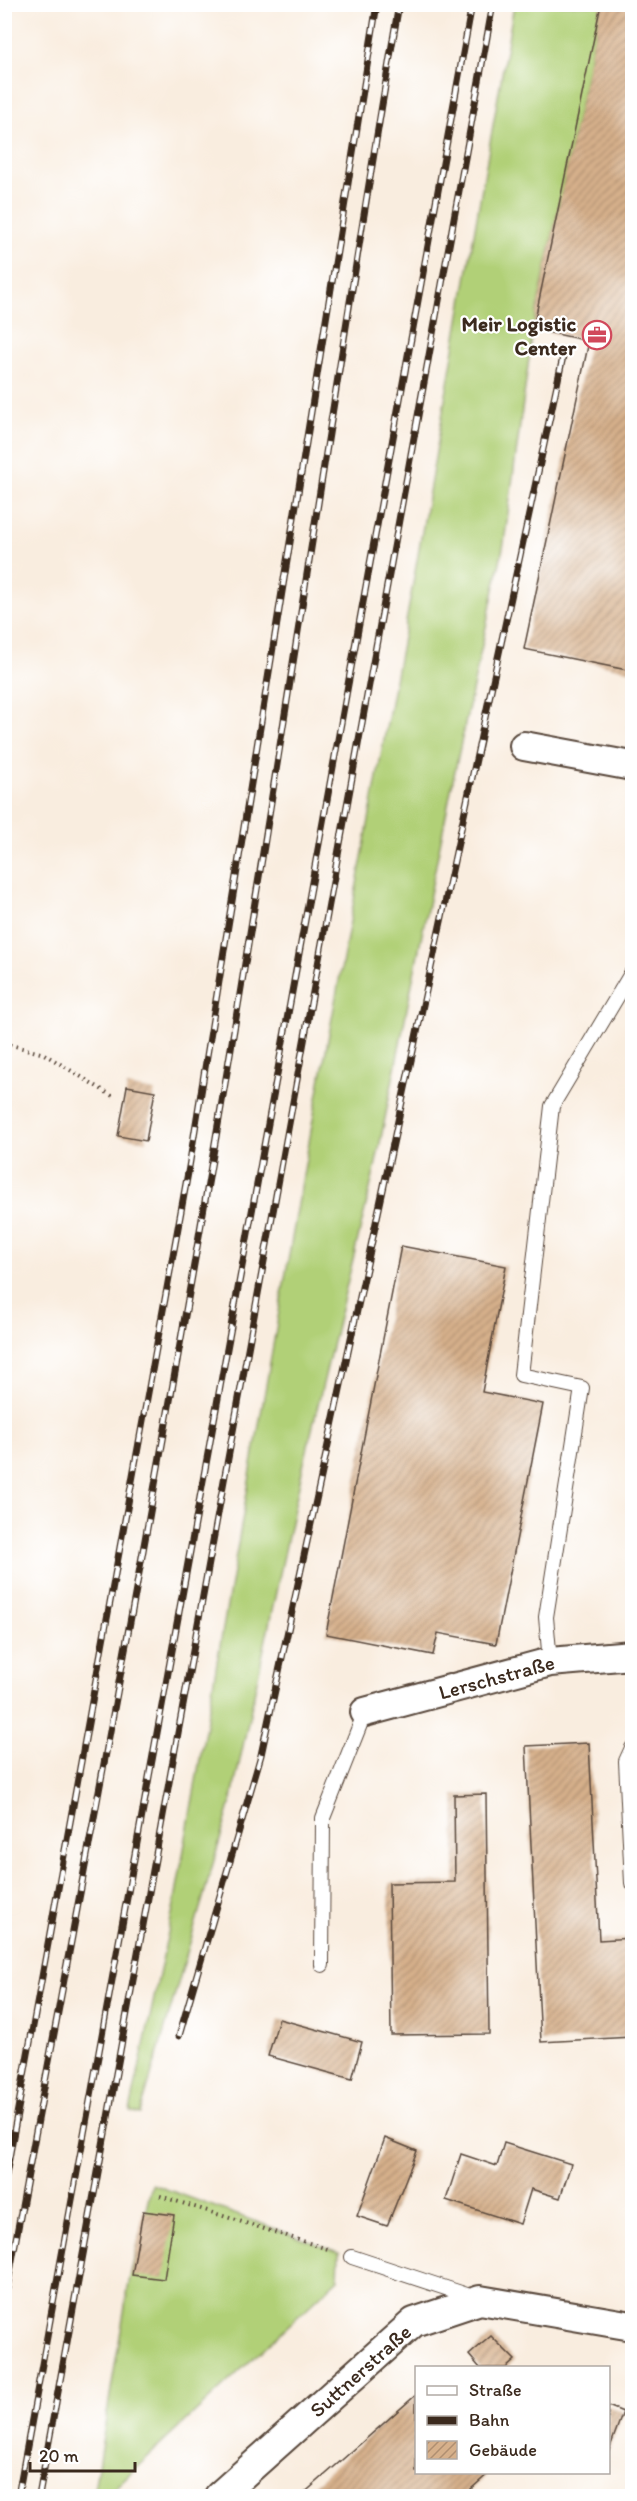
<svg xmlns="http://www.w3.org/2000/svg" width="637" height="2501" font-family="Itim,sans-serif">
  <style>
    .grass { fill: #b1d077; stroke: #767d4a; stroke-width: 1.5 }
    .building { fill: url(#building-hatch) }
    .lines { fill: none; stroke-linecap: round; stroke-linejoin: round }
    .service-casing { stroke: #58473b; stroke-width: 16 }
    .minor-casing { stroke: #58473b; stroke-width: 32 }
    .path { stroke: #58473b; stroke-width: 4; stroke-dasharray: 1.5 4.5; stroke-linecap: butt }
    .service { stroke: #fff; stroke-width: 14 }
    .minor { stroke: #fff; stroke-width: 28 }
    .rail-casing { stroke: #3b2a1e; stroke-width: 7 }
    .rail { stroke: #fff; stroke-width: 4.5; stroke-dasharray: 14; stroke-linecap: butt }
    .labels { text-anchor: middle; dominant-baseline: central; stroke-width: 4.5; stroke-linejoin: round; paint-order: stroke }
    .poi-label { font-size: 21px; font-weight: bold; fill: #3b2a1e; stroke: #fff; text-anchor: end }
    .street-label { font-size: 21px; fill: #3b2a1e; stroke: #fff }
  </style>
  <defs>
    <pattern id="building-hatch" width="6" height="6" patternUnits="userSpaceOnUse" patternTransform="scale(1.5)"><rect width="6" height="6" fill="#d6b08b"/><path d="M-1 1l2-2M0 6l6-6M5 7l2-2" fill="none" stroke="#af8f71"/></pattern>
  </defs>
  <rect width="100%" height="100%" fill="#fff"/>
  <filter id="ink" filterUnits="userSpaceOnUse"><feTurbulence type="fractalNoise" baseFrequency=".0167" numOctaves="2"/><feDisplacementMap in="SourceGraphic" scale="12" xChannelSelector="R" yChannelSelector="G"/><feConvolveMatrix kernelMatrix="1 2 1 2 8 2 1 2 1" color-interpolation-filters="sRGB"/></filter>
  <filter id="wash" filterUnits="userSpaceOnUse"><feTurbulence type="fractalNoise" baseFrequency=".008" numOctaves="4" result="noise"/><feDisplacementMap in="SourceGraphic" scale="24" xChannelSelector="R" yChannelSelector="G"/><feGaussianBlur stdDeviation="1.35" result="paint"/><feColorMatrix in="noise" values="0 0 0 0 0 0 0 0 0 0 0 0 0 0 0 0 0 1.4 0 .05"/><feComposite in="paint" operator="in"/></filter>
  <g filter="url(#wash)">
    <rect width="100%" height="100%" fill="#f9eddf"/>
    <path class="grass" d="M 514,5 L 601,5 L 533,329 L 504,543 L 453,780 L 375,1168 L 302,1471 L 231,1802 L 140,2114 L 130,2111 L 175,1900 L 312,1125 L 411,595 Z
      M 152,2184 L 339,2252 L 338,2279 L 106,2496 L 93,2496 L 130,2277 Z"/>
    <g id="blocks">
      <path class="building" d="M 601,4 L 632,4 L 632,671 L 524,649 L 589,341 L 533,329 Z
        M 127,1086 L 155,1091 L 146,1141 L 118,1136 Z
        M 401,1246 L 506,1266 L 482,1392 L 543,1404 L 496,1644 L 438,1633 L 433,1655 L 326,1634 Z
        M 589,1743 L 599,1940 L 632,1938 L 632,2037 L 541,2042 L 526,1746 Z
        M 486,1794 L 489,2034 L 391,2035 L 389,1883 L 455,1882 L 454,1795 Z
        M 279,2019 L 362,2042 L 352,2079 L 268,2056 Z
        M 385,2138 L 417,2151 L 387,2226 L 357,2216 Z
        M 504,2143 L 571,2164 L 560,2198 L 531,2189 L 520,2224 L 446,2200 L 461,2154 L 497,2166 Z
        M 143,2211 L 174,2215 L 164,2279 L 132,2275 Z
        M 491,2336 L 515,2360 L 506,2368 L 480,2368 L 469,2355 Z
        M 416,2395 L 416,2472 L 490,2472 L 463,2496 L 301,2496 Z
        M 608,2406 L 623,2412 L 609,2450 L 608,2450 Z"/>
    </g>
  </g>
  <g filter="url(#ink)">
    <use href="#blocks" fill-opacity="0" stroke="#58473b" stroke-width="1.5"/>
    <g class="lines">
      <g class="service-casing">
        <path id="service" d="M 550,1662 L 546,1617 L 582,1388 L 521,1375 L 552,1106 L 632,972
          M 632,1748 L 626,1761 L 632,1883
          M 322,1965 L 323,1818 L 365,1712
          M 352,2257 L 476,2298"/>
      </g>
      <g class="minor-casing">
        <g id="minor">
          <path d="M 524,746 L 632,766"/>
          <path id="s1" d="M 365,1712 L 550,1662 L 632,1655"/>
          <path id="s2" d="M 219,2496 L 414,2322 L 480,2300 L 632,2326"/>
        </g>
      </g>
      <path class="path" d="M 4,1043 L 44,1054 L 114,1097
        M 160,2196 L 331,2250"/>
      <use href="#service" class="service"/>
      <use href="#minor" class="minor"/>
      <g class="rail-casing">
        <path id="rail" d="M 179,2036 L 261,1755 L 564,352
          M 4,2186 L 189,1167 L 377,4
          M 4,2304 C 84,1869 167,1436 239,1000 C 294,668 342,336 399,4
          M 18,2496 L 472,4
          M 39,2496 L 493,4"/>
      </g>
      <use href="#rail" class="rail"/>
    </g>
  </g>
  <defs>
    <g id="office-ring" transform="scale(1.5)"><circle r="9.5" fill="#fff" stroke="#d1495b" stroke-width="1.5"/><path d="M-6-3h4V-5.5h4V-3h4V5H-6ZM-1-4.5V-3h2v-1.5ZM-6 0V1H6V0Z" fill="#d1495b"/></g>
  </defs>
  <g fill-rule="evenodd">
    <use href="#office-ring" x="597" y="335"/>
  </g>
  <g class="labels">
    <g class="poi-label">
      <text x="576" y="323">Meir Logistic<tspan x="576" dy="24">Center</tspan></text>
    </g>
    <g class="street-label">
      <text stroke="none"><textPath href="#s1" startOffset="136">Lerschstraße</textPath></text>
      <text stroke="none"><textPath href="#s2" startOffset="189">Suttnerstraße</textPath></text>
    </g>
  </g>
  <rect width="637" height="2501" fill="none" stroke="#fff" stroke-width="24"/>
  <rect x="415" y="2366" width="195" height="108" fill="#ffffff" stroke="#b1aaa5" stroke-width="1.5"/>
  <rect x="427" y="2386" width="30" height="9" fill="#ffffff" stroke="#b1aaa5" stroke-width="1.5"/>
  <text x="469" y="2396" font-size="18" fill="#3b2a1e">Straße</text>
  <rect x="427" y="2416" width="30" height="9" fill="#3b2a1e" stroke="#b1aaa5" stroke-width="1.5"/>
  <text x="469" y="2426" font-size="18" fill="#3b2a1e">Bahn</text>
  <rect x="427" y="2441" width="30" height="18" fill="url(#building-hatch)" stroke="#b1aaa5" stroke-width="1.5"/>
  <text x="469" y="2456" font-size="18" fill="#3b2a1e">Gebäude</text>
  <path d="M30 2462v9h105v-9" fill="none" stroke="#3b2a1e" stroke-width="3"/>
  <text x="39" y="2462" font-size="18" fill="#3b2a1e" stroke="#ffffff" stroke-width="4.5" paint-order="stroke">20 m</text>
</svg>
